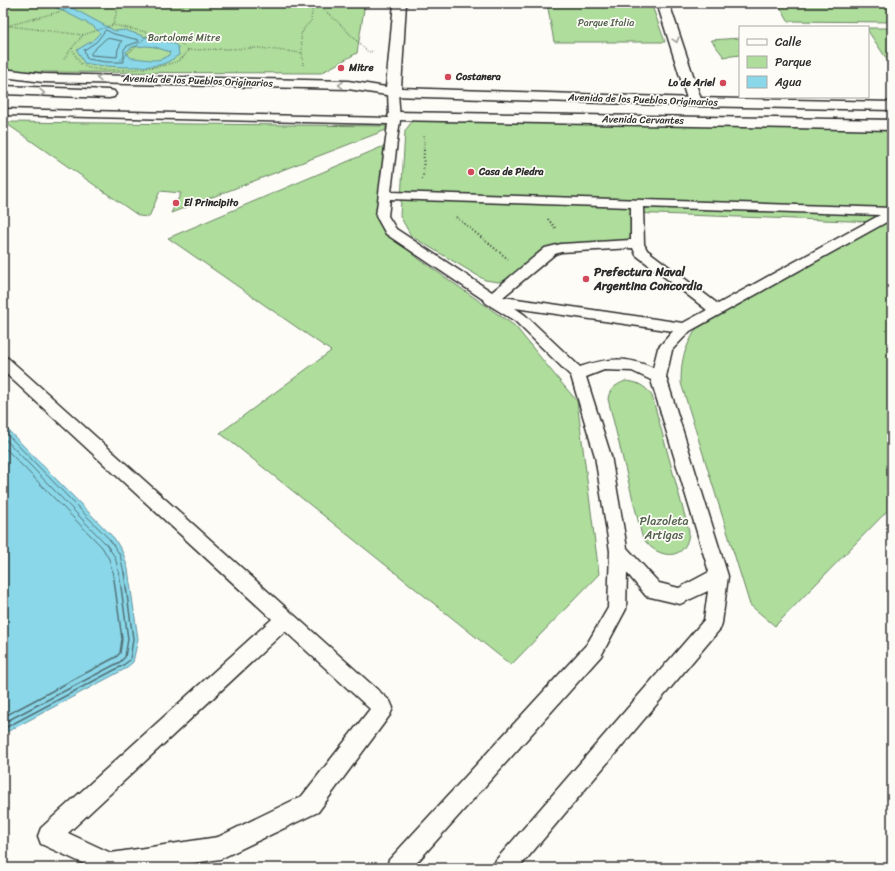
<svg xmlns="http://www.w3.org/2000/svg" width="895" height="871" font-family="Sriracha,sans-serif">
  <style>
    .green { fill: #aedd9c; stroke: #6c8464 }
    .water { fill: #89d7e8; stroke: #63929c; fill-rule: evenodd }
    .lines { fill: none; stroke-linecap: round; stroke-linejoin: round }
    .shore-far1 { stroke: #517077; stroke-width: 1 }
    .shore { stroke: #517077; stroke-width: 1.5 }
    .lane-casing { stroke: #2b2b2b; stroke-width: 3 }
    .street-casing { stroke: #2b2b2b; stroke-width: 3 }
    .secondary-casing { stroke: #2b2b2b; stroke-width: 3 }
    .path-far1 { stroke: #2b2b2b; stroke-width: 1.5; stroke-dasharray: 0.5 2; stroke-linecap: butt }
    .path { stroke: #2b2b2b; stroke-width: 2; stroke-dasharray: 1 2.5; stroke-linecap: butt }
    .lane { fill: #fdfcf7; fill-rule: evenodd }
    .street { fill: #fdfcf7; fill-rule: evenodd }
    .secondary { fill: #fdfcf7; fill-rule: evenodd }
    .oneway { stroke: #9e9e9b }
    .poi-dot { fill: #d1495b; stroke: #fdfcf7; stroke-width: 1.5 }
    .labels { text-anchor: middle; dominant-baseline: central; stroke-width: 3.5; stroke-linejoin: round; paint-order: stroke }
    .far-park-label { font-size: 10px; fill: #52604d; stroke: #fdfcf7 }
    .far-poi-label { font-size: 10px; font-weight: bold; fill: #2b2b2b; stroke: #fdfcf7; text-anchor: start }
    .far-street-label { font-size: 10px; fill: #2b2b2b; stroke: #fdfcf7 }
    .poi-label { font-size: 12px; font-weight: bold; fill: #2b2b2b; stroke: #fdfcf7; text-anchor: start }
    .park-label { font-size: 12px; fill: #52604d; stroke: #fdfcf7 }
  </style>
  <rect width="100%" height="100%" fill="#fdfcf7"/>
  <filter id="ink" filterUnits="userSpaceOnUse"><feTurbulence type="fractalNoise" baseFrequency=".025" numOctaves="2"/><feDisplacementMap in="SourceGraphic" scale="8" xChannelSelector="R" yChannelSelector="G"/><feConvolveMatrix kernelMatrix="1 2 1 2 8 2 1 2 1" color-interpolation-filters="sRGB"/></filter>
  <g filter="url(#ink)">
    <path class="green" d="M 3,3 L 365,3 L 357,53 L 321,73 L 22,72 L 3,68 Z
      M 547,3 L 651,3 L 665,42 L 554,42 Z
      M 778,3 L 889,3 L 892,7 L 892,22 L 788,21 Z
      M 868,28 L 892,28 L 892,67 L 868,31 Z
      M 740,38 L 740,55 L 724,57 L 711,40 Z
      M 892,119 L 892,215 L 878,222 L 629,213 L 634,235 L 623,242 L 572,244 L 509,279 L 498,282 L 485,280 L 411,236 L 400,216 L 405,131 L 413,120 Z
      M 4,122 L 386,126 L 386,130 L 171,213 L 181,193 L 160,191 L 149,217 L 139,216 Z
      M 384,146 L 381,195 L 387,232 L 419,259 L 515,326 L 554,374 L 577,401 L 599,574 L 511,665 L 220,433 L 331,351 L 168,238 Z
      M 892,218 L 892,506 L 775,626 L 750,605 L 681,383 C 681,359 684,350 696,329 Z
      M 625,381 C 637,382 645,385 652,396 L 689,531 C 688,564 654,559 642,536 L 608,399 C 609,389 616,385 625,381 Z"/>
    <path class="water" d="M 47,3 L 63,3 L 115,31 L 125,30 L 146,37 L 173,43 L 178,47 L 179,55 C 174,58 169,62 163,64 C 145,69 102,67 84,63 L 77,50 L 92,41 L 100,33 L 93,26 ZM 147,46 L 155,47 L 170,52 L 169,55 C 158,64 144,58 131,58 L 126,52 L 132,47 Z
      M 3,425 L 114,538 L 123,553 L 128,569 L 138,639 L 133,662 L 125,669 L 3,734 Z"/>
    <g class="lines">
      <path class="shore-far1" d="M 106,30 L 114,34 L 139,40 L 138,42 L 127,46 L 124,49 L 124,62 L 106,62 L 87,59 L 84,50 L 96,42 Z
        M 107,38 L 122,41 L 118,49 L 117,57 L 91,55 L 91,53 Z
        M 3,430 L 110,540 L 120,555 L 124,573
        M 3,437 L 106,544 L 115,557 L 119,573
        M 3,446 L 102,547 L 109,559 L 113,573"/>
      <path class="shore" d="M 3,717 L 116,657 L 120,653 L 122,639 L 113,572
        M 3,723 L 120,662 L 125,657 L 128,639 L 119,572
        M 3,729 L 122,666 L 130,660 L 133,639 L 124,572"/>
      <g class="lane-casing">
        <path id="lane" d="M 393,89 L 398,92 L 400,121 L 398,133 L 391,192 L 892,208 L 892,219 L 690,331 L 672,350 L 666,377 L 728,576 L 722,623 L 720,629 L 519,868 L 493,868 L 496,860 L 704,620 L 708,591 L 680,604 L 646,596 L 627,573 L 626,609 L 601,656 L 412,868 L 386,868 L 389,860 L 587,644 L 608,608 L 610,551 L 595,456 L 571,376 L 515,321 L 486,303 L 484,300 L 386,234 L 376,216 L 388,124 L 3,115 L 3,109 L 389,118 L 388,92 ZM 390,199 L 631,207 L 631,240 L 561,244 L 545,248 L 492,292 L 396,229 L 388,216 ZM 643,207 L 880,215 L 718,304 L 647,250 L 644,244 ZM 633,248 L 636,255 L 707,310 L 683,323 L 503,297 L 555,254 L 561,252 ZM 515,308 L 673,331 L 658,348 L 653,368 C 626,356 607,358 580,367 L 525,315 ZM 604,370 L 632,371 L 651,380 L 709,572 L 679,588 L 659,583 L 627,548 L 611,456 L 586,377 Z
          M 3,357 L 8,358 L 390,701 L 393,708 L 390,715 L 318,812 L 220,859 L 161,868 L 93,868 L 41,844 L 38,836 L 41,828 L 272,619 L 3,371 ZM 285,631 L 370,709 L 302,796 L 218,837 L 111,853 L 68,833 Z"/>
      </g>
      <g class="street-casing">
        <path id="street" d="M 657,3 L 669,3 L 702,102 L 700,105 L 695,106 L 690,105 L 688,102 Z
          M 395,112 L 892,120 L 892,130 L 395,120 L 390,119 L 388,116 L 390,113 Z"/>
      </g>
      <g class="secondary-casing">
        <path id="secondary" d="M 394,3 L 406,3 L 401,88 L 695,98 L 892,102 L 892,110 L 695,106 L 393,96 L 348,89 L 43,82 L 3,77 L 3,69 L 43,74 L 348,81 L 386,87 Z
          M 3,86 L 109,90 L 114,91 L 116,94 L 114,97 L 109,98 L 3,94 Z"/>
      </g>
      <path class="path-far1" d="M 316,3 L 338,22 L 368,52 L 374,51
        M 113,25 L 175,38 L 188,50 C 185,56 181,60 175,62 C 160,69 98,74 84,66 C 78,63 75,54 72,48 L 83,35 Z
        M 113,25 L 119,3
        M 10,26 L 83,35
        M 3,27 L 62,11 L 81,3
        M 188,50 L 260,48 L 302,53
        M 64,59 L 72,48
        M 121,60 L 149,34
        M 303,65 L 301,35 L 305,27 L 311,21 L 313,3
        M 424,149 L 424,136"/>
      <path class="path" d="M 423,179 L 424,148
        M 456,217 L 508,259
        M 548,219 L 556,229"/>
      <use href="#lane" class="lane"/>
      <use href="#street" class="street"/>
      <use href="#secondary" class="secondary"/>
    </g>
    <defs><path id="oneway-chevron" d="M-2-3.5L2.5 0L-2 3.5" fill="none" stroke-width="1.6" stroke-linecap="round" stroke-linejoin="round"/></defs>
    <g class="oneway">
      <use href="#oneway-chevron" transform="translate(676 40) rotate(73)"/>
      <use href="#oneway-chevron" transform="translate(99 78) rotate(-179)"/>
      <use href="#oneway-chevron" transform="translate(341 85) rotate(-178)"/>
      <use href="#oneway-chevron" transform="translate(42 93) rotate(1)"/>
    </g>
  </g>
  <g class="poi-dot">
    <circle cx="341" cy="68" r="4"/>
    <circle cx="448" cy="77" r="4"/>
    <circle cx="723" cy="83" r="4"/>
    <circle cx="471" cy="172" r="4"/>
    <circle cx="176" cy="203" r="4"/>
    <circle cx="586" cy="279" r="4"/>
  </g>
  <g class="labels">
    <g class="far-park-label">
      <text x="606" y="23">Parque Italia</text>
      <text x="184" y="38">Bartolomé Mitre</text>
    </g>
    <g class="far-poi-label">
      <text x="349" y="68">Mitre</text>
      <text x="456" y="77">Costanera</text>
      <text x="715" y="83" text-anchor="end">Lo de Ariel</text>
      <text x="479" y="172">Casa de Piedra</text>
      <text x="184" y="203">El Principito</text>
    </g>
    <g class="far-street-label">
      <text transform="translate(198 81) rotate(2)">Avenida de los Pueblos Originarios</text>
      <text transform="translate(643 100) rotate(2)">Avenida de los Pueblos Originarios</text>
      <text transform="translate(643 120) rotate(1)">Avenida Cervantes</text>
    </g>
    <g class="poi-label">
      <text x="594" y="272">Prefectura Naval<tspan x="594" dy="14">Argentina Concordia</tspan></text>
    </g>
    <g class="park-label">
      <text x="664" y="521">Plazoleta<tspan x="664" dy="14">Artigas</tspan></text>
    </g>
  </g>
  <rect width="895" height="871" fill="none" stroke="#fdfcf7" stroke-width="16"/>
  <rect x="8" y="8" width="879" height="855" fill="none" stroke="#2b2b2b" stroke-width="1.5" filter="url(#ink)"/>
  <rect x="739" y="26" width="130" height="72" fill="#fdfcf7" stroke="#a9a8a5"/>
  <rect x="747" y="39" width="20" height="6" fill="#fdfcf7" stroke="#a9a8a5"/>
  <text x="775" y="46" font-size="12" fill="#2b2b2b">Calle</text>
  <rect x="747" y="56" width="20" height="12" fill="#aedd9c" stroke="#a9a8a5"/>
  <text x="775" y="66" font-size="12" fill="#2b2b2b">Parque</text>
  <rect x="747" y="76" width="20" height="12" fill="#89d7e8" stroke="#a9a8a5"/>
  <text x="775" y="86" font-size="12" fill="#2b2b2b">Agua</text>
</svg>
